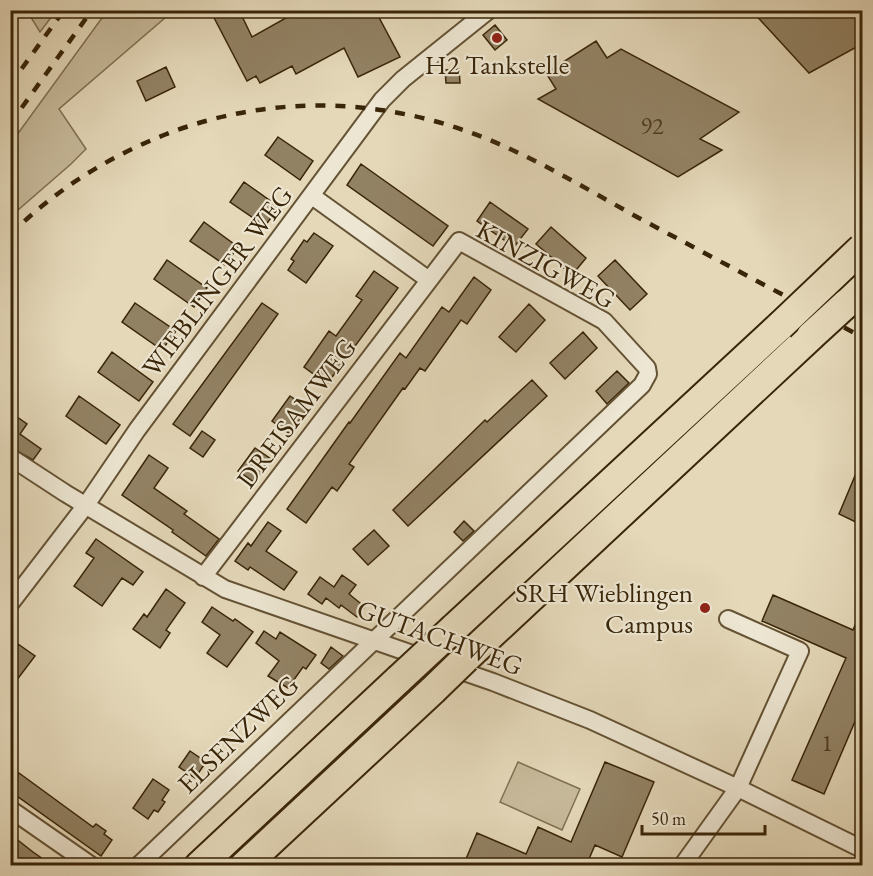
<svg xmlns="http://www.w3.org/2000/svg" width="873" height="876" font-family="'EB Garamond',serif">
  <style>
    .green { fill: #c7ba9b; stroke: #807052; stroke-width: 1.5 }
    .building { fill: #928264; stroke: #392508; stroke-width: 1.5 }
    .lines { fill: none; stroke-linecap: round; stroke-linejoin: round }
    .minor-casing { stroke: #645234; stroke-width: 20 }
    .trunk-casing { stroke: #392508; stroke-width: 32 }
    .minor { stroke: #ede6d2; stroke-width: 16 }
    .trunk { stroke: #e4d8b9; stroke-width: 28 }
    .rail { stroke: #392508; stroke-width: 4.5; stroke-dasharray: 10 10; stroke-linecap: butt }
    .trunk-bridge-casing { stroke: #392508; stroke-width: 32; stroke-linecap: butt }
    .trunk-bridge { stroke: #e4d8b9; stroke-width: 28 }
    .poi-dot { fill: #8f2418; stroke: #ede6d2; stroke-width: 2 }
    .labels { text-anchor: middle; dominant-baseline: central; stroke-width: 4.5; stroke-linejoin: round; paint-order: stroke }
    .number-label { font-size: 24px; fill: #4f3c1f }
    .poi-label { font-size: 27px; fill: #392508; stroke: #ede6d2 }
    .street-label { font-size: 27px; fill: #392508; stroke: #ede6d2 }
  </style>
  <rect width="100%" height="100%" fill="#e4d8b9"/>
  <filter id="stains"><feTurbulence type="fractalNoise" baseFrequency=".00333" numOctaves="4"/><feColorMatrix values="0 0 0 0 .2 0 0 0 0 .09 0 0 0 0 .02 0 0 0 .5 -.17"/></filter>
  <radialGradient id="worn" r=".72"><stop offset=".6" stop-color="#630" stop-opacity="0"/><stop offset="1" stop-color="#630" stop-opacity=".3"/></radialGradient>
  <path class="green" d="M 27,11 L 56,11 L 40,32 Z
    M 107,11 L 173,11 L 59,109 L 86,149 L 71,164 L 11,216 L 11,143 Z
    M 518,762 L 580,789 L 562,830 L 500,802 Z"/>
  <path class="building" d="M 210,10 L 239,10 L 252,37 L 300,10 L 375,10 L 400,57 L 358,77 L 344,48 L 296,74 L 292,66 L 260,83 L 256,76 L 247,81 Z
    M 751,10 L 862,10 L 862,44 L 809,73 Z
    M 495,25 L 507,40 L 495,50 L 483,35 Z
    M 596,41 L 607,58 L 621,49 L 739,112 L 700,139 L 722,150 L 678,177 L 538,99 L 556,89 L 546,73 Z
    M 166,67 L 175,87 L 146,101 L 137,81 Z
    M 459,69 L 460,83 L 446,83 L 445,70 Z
    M 278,137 L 313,161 L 300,180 L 265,155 Z
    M 361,164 L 448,226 L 433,246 L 347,185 Z
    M 244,182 L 279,207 L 265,226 L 230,202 Z
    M 490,202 L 528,229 L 514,247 L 477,221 Z
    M 204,222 L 238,247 L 225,265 L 190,241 Z
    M 551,227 L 586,258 L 572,275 L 536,244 Z
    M 314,233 L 333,246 L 306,283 L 288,270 L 294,261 L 291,259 L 304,240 L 307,242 Z
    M 167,260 L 207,288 L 194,307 L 154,279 Z
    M 615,260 L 647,294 L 630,310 L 598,276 Z
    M 374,271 L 398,288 L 327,384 L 304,367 L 329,331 L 336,336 L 362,300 L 356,296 Z
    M 474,277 L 491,290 L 467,324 L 461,320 L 425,371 L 420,368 L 405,389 L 403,388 L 349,464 L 354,467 L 337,491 L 332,487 L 306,523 L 287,509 L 349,422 L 350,423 L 400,353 L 406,358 L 442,307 L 449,312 Z
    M 135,303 L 176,331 L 162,350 L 122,322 Z
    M 262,303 L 278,314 L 190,436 L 173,424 Z
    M 529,304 L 545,320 L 516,352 L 499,337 Z
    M 583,332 L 597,348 L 565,379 L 550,363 Z
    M 112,352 L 153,382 L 139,401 L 98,372 Z
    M 617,371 L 629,383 L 607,404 L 596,391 Z
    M 532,380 L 547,396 L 408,526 L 393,510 L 485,420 L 487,422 Z
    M 79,396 L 120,425 L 106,444 L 66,416 Z
    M 290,396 L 308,408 L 290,434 L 272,421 Z
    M 10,412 L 27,424 L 20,434 L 41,449 L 33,460 L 10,447 Z
    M 202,431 L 215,440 L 203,457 L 190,448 Z
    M 255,448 L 271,459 L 254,482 L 238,471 Z
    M 149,455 L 168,468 L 154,488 L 187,511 L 184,514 L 219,539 L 206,556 L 172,532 L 173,530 L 122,495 Z
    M 862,459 L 862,525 L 839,514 Z
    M 464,521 L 474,531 L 463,541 L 454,532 Z
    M 268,522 L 281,531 L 266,551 L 297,572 L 284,590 L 250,567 L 248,570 L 235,561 L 248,543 L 251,546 Z
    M 374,530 L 389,546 L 368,565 L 353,549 Z
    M 96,539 L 143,572 L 133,585 L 122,578 L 102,606 L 74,586 L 94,558 L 86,553 Z
    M 342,575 L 356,585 L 349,594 L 365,607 L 357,617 L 341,605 L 339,608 L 326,598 L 322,604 L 308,594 L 320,577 L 334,587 Z
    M 166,589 L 185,603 L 166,630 L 170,633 L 160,648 L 133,629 L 144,614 L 147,617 Z
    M 773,595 L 853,630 L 862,609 L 862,705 L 824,794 L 792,780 L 846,658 L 762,621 Z
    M 212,607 L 233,621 L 235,619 L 253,632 L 227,667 L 207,653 L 220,635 L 202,622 Z
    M 264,631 L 276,639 L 280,632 L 316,655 L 306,669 L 303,667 L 288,688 L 268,676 L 279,661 L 256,643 Z
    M 18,644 L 35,656 L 10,689 L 10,656 Z
    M 331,647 L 343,656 L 329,669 L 321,663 Z
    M 190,751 L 206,762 L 195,778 L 179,767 Z
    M 605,762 L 654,782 L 622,857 L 595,845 L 586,866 L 463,866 L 477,833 L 526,854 L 538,827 L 571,842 Z
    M 19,773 L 93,827 L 96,824 L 106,831 L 104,834 L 112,840 L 101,856 L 10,791 L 10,785 Z
    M 153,779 L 169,790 L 162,800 L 165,802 L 158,812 L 154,810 L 148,819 L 133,808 Z
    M 10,834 L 33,852 L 53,866 L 20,866 L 10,858 Z"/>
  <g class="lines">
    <g class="minor-casing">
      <path id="minor" d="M 312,196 L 429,280
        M 10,457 L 65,493 L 225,589 L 493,682 L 590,720 L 738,788 L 862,849
        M 10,604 L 86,505 L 137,430 L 382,100 L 403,79 L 489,10
        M 10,809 L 92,866
        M 138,866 L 642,385 L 648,374 L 647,368 L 604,321 L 459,241 L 203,577
        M 682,866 L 738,788 L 800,651 L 728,619"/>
    </g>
    <g class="trunk-casing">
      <path id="trunk" d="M 846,304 L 862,289
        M 454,628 L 780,326
        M 466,658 L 811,336
        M 199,866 L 399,679
        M 244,866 L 433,690"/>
    </g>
    <use href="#minor" class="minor"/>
    <use href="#trunk" class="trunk"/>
    <path class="rail" d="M 10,85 L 64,10
      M 10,124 L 92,10
      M 10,235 C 54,191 106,158 164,135 C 276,91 398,97 508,148 C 552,168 594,193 637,217 C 712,257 787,297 862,337"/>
    <g class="trunk-bridge-casing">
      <path id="trunk-bridge" d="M 780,326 L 862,248
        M 811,336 L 846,304
        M 399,679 L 454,628
        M 433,690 L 466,658"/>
    </g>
    <use href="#trunk-bridge" class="trunk-bridge"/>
  </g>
  <g class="poi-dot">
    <circle cx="497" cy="38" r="6"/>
    <circle cx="705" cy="608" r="6"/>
  </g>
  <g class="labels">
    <g class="number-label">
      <text x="652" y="125">92</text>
      <text x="827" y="742">1</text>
    </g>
    <g class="poi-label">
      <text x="497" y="64">H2 Tankstelle</text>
      <text x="693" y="592" text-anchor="end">SRH Wieblingen<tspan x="693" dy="31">Campus</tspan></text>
    </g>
    <g class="street-label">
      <text transform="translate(546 264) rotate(29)">KINZIGWEG</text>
      <text transform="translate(217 281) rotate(-53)">WIEBLINGER WEG</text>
      <text transform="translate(296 413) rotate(-53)">DREISAMWEG</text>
      <text transform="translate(440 637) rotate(20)">GUTACHWEG</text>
      <text transform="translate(238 734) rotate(-44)">ELSENZWEG</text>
    </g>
  </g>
  <rect width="873" height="876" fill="none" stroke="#e4d8b9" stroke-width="36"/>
  <rect x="12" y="12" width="849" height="852" fill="none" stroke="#392508" stroke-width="3"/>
  <rect x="18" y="18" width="837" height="840" fill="none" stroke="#392508" stroke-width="1.5"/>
  <path d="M642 825v9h123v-9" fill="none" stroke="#392508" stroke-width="3"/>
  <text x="651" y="825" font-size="18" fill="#392508" stroke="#ede6d2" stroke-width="4.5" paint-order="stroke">50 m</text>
  <rect width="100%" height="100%" filter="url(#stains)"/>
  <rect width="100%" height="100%" fill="url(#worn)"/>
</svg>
